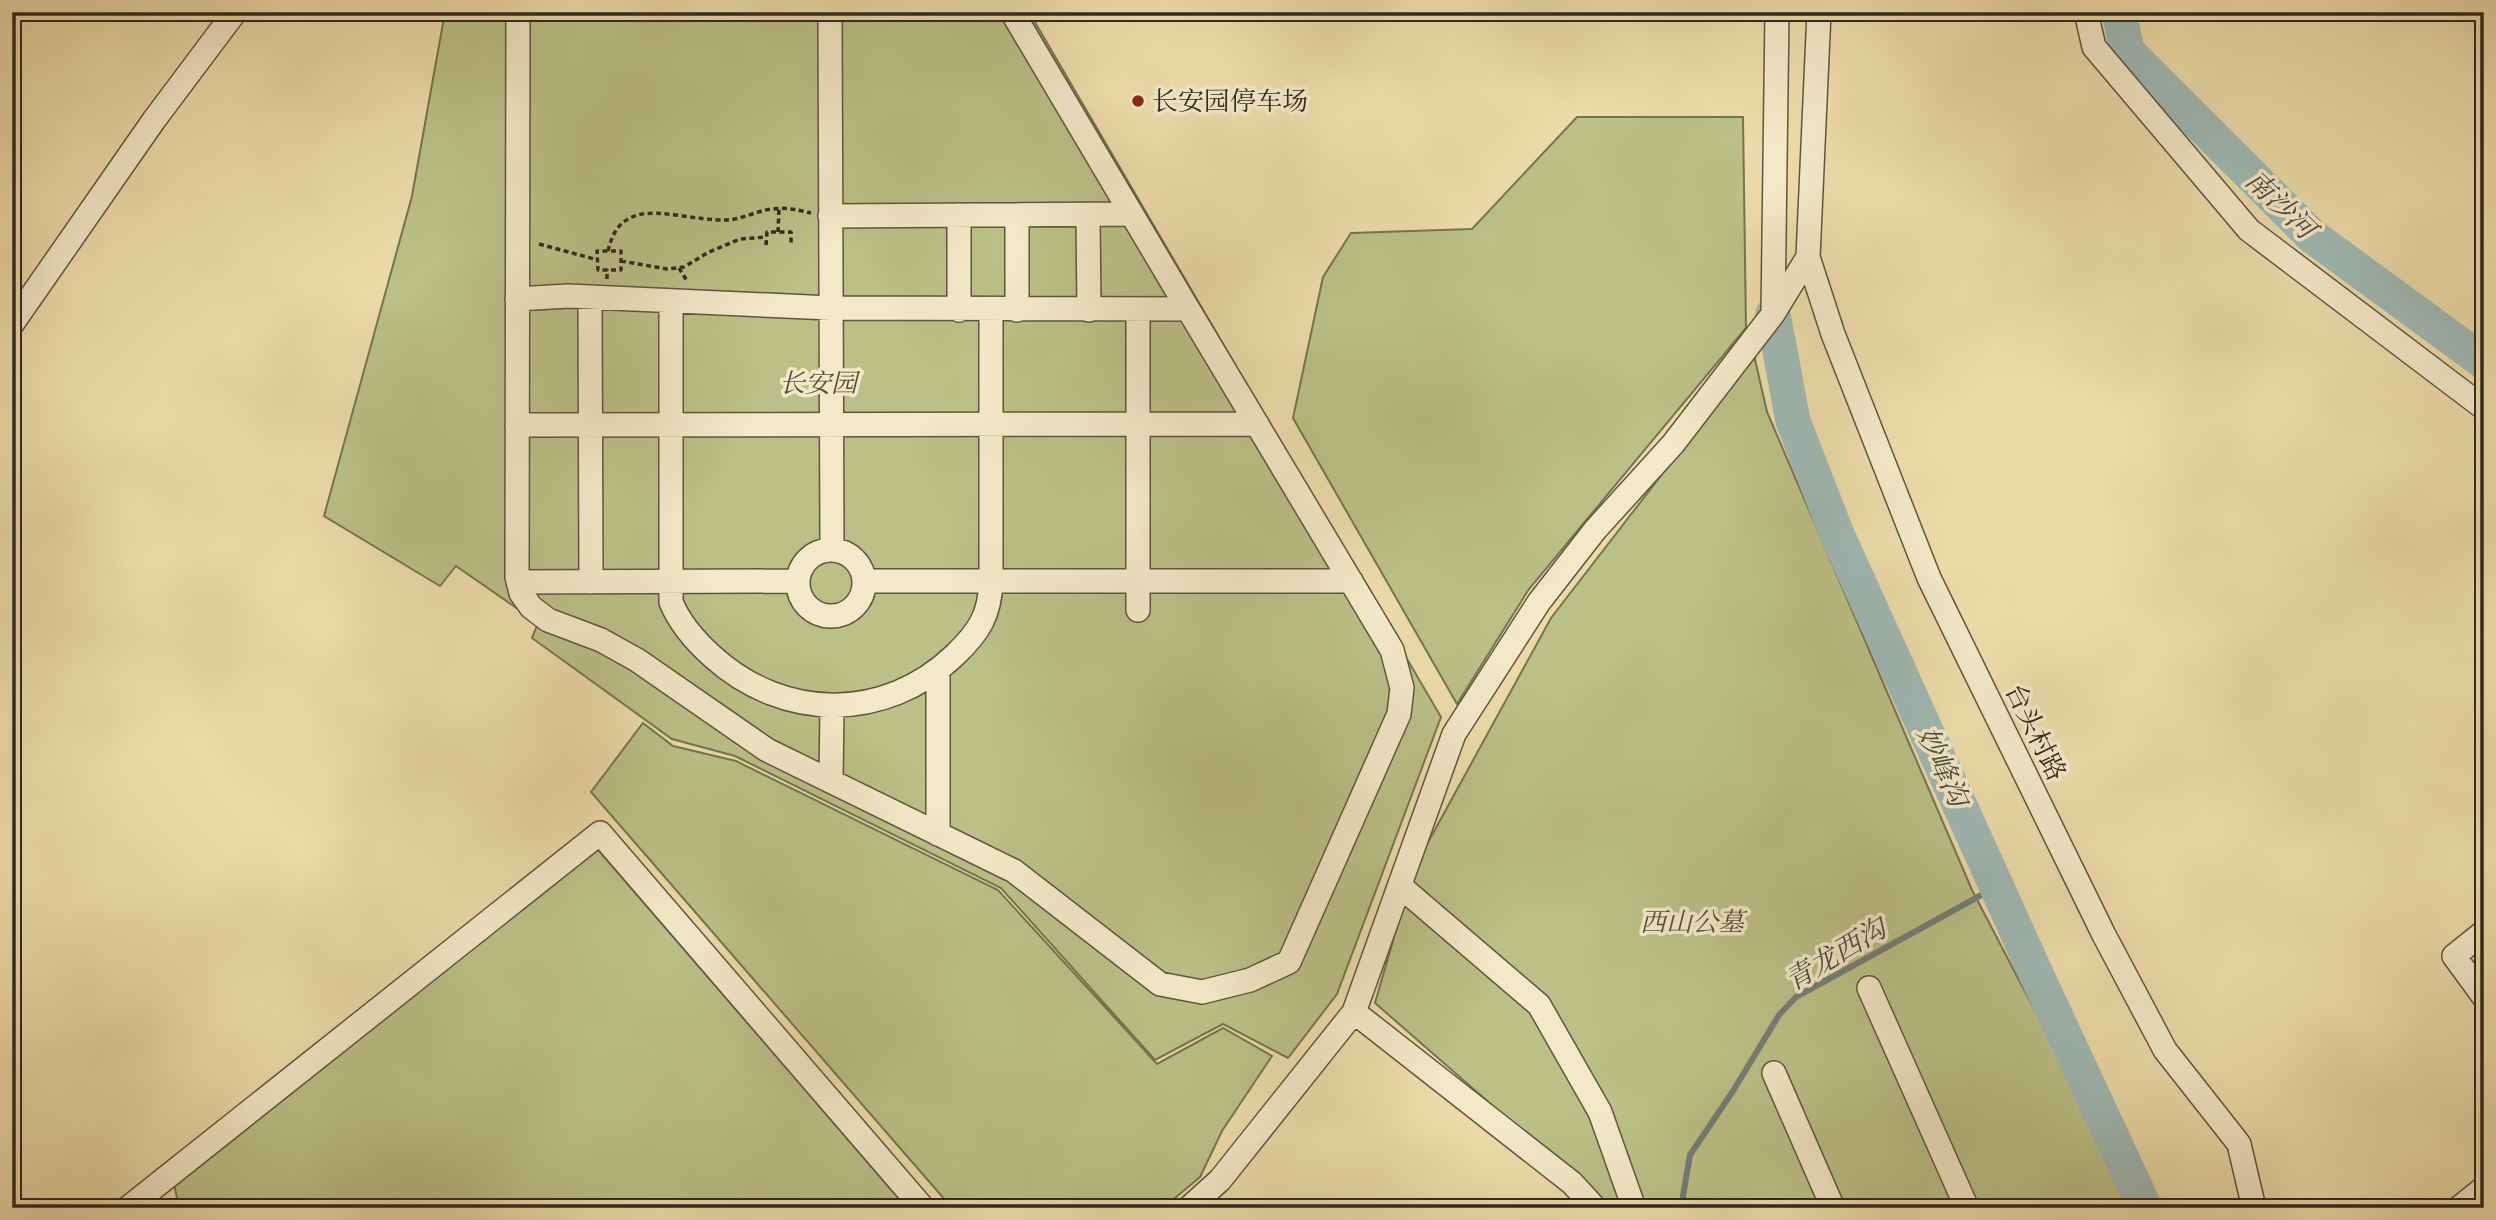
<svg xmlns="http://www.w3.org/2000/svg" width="2496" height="1220" font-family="'EB Garamond','Noto Serif SC',serif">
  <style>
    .green { fill: #bac086; stroke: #767451; stroke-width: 2 }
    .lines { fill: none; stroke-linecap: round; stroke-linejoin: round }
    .stream { stroke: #737e77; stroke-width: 6 }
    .river { stroke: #9fb8b4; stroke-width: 35 }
    .minor-casing { stroke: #60553f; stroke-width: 26 }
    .path { stroke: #32281c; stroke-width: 3.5; stroke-dasharray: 5 3.5; stroke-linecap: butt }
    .minor { stroke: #f3e8c7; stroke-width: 23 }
    .poi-dot { fill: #8f2418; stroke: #f3e8c7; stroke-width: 2.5 }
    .labels { text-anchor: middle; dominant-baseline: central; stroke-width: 7; stroke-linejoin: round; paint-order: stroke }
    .poi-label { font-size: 26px; fill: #32281c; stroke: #f3e8c7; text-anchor: start }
    .park-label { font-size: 26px; font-style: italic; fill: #544e36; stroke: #f3e8c7 }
    .street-label { font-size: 26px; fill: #32281c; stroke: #f3e8c7 }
    .water-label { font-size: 28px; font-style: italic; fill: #4d4c42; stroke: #f3e8c7 }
  </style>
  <rect width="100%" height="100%" fill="#ecdba9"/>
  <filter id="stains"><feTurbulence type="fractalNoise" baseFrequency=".00286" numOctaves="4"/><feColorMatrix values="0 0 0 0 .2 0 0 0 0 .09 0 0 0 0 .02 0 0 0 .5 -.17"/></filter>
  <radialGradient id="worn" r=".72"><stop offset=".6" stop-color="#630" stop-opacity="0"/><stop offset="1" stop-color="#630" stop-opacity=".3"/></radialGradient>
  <path class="green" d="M 445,12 L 1029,12 L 1441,717 L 1337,994 L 1288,1058 L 1223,1024 L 1155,1060 L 1001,888 L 735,756 L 672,739 L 532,638 L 538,623 L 456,566 L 440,586 L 324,516 L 412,196 Z
    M 1577,117 L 1743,117 L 1746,328 L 1529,589 L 1457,704 L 1293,418 L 1323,277 L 1351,233 L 1472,229 Z
    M 1754,355 L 1767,412 L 1972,890 L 2138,1208 L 1610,1208 L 1375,1003 L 1414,868 L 1551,618 Z
    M 643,723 L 673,746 L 736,761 L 998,890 L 1157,1064 L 1223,1028 L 1272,1056 L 1222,1131 L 1200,1177 L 1163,1208 L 952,1208 L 591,792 Z
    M 594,845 L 907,1208 L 179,1208 L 173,1179 Z"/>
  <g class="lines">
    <path class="stream" d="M 1685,1208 L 1683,1196 L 1690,1155 L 1733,1091 L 1779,1015 L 1796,997 L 1996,887"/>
    <path class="river" d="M 2119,12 L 2127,51 L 2312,236 L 2484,362
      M 1773,314 L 1793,421 L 1836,532 L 2037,976 L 2145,1208"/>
    <g class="minor-casing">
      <path id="minor" d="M 518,12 L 517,577 L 521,593 L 531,607 L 548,620 L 601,640 L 637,660 L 767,750 L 1014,871 L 1160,984 L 1202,992 L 1250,980 L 1289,962 L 1399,714 L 1402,688 L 1392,650 L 1188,309
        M 830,12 L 832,549
        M 2086,12 L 2094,47 L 2249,230 L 2484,408
        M 1088,215 L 1089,310
        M 830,216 L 1131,214
        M 1808,257 L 1833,334 L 1929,578 L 2104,935 L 2165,1050 L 2239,1144 L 2254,1208
        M 590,297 L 591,582
        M 517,299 L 568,296 L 830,308 L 1188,309 L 1012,12
        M 671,301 L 671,602 C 680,624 695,641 713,657 C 784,721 885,722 955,655 C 979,632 990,615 991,581 L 991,310
        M 959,310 L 959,215
        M 1017,310 L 1017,215
        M 1138,310 L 1138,610
        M 1773,314 L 1777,12
        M 12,324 L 154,120 L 235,12
        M 517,425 L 1257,424
        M798 583a33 33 0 1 1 66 0a33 33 0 1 1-66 0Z
        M 864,581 L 1351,581
        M 518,582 L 798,581
        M 831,781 L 832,706
        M 938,834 L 938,670
        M 1400,886 L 1539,1005 L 1600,1112 L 1634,1208
        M 2484,932 L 2454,956 L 2484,997
        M 1869,988 L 1967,1208
        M 1354,1012 L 1572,1183 L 1595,1208
        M 1774,1073 L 1833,1208
        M 128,1208 L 600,833 L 923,1208
        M 1189,1208 L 1220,1180 L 1354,1012 L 1454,734 L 1539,602 L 1595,530 L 1673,444 L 1773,314 L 1808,257 L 1819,12
        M 2459,1208 L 2484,1188"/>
    </g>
    <path class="path" d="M 778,232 L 779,208
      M 539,244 L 598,260
      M 766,245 L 767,232 L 791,232 L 791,245
      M 608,251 C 612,234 619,220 638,215 C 659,209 701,221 725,220 C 742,220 757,210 773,209 C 786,207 798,210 811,213
      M 621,261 L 667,269 L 684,267 L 709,252 L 740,239 L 766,237
      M 679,268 L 687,281
      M 607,279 L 607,270 L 598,270 L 597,251 L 621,251 L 621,270 L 607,270"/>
    <use href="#minor" class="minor"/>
  </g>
  <circle class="poi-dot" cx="1138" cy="101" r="7"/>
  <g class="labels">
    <g class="poi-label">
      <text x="1152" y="101">长安园停车场</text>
    </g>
    <g class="park-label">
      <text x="818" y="383">长安园</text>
      <text x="1692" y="922">西山公墓</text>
    </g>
    <g class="street-label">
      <text transform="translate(2036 732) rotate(64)">台头村路</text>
    </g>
    <g class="water-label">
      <text transform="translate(2281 204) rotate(44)">南沙河</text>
      <text transform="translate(1943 766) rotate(65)">妙峰沟</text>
      <text transform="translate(1835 954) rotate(-31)">青龙西沟</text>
    </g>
  </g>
  <rect width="2496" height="1220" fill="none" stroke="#ecdba9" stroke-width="42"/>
  <rect x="14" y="14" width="2468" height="1192" fill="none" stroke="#32281c" stroke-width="3.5"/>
  <rect x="21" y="21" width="2454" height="1178" fill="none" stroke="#32281c" stroke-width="2"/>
  <rect width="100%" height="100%" filter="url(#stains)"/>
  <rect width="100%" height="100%" fill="url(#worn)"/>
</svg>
